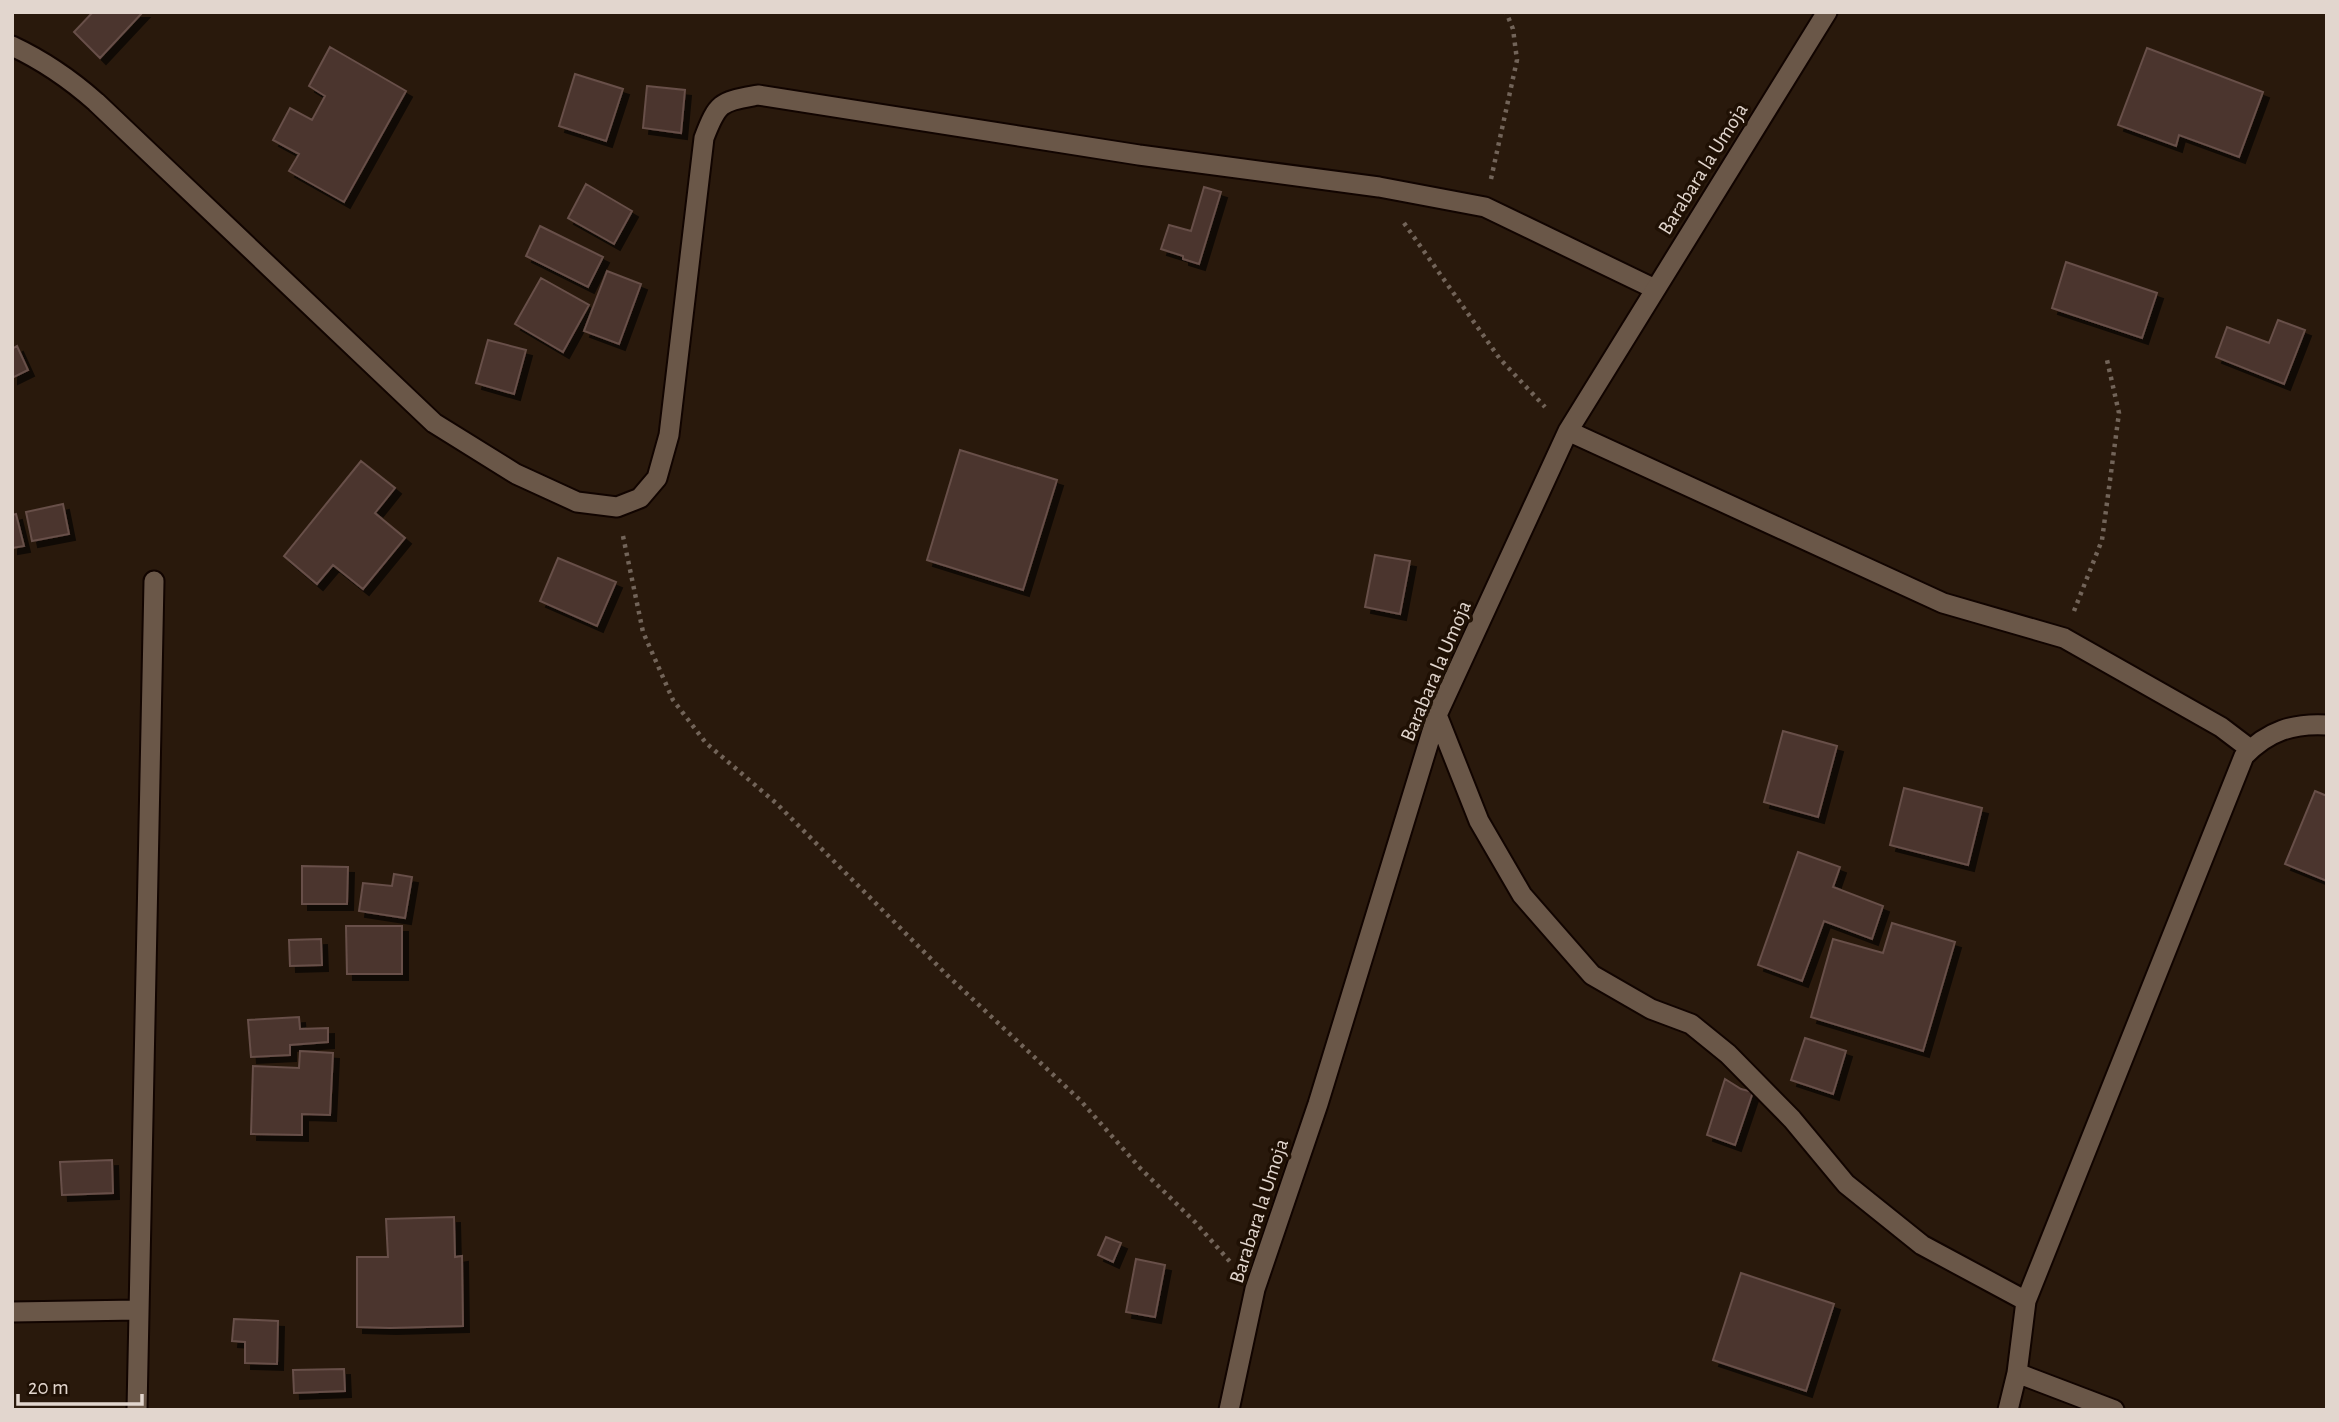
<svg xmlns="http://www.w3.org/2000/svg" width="2339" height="1422" font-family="'Alegreya Sans',sans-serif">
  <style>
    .building { fill: #4b352e; stroke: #674f48; stroke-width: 2; filter: url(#shadow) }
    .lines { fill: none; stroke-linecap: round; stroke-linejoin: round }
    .service-casing { stroke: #110400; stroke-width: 23 }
    .minor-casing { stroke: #110400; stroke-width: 23 }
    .path { stroke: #726459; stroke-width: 4.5; stroke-dasharray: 3.5 5; stroke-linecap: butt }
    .service { stroke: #6a5748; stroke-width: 19 }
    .minor { stroke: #6a5748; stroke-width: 19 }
    .labels { text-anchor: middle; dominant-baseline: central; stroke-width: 7; stroke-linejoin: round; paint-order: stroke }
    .street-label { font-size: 21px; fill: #e2d6ce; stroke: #1f1004 }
  </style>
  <defs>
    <filter id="shadow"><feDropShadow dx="6" dy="6" stdDeviation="0" flood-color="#0009"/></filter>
  </defs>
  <rect width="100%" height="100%" fill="#29190c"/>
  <path class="building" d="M 93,12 L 143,12 L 100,58 L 74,32 Z
    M 330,47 L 406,91 L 344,202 L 289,171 L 299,154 L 273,140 L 290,108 L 312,120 L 325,96 L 309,86 Z
    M 2147,48 L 2263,92 L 2239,157 L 2179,135 L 2176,146 L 2118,125 Z
    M 575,74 L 623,89 L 606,141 L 559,126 Z
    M 647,86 L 685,90 L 681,133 L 643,128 Z
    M 586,184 L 632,211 L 614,244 L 568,218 Z
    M 1204,187 L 1221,192 L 1199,264 L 1183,259 L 1183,256 L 1161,249 L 1169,225 L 1191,231 Z
    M 540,226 L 603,257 L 588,287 L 526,256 Z
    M 2066,262 L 2157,293 L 2142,338 L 2052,308 Z
    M 607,271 L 641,284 L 619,344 L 584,331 Z
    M 541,278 L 589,305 L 563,352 L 515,324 Z
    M 2278,320 L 2305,330 L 2284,384 L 2216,357 L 2227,327 L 2269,343 Z
    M 488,340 L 526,350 L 514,394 L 476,383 Z
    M 17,346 L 28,370 L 12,378 L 12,349 Z
    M 960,450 L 1057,480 L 1023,590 L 927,560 Z
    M 361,461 L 395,488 L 375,513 L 405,538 L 363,589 L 333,565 L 317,584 L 284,556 Z
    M 63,504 L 69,534 L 32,541 L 26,512 Z
    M 16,514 L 24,546 L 12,548 L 12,515 Z
    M 1375,555 L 1410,561 L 1400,614 L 1365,607 Z
    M 558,558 L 616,582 L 597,626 L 540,601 Z
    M 1783,731 L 1837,746 L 1818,817 L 1764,802 Z
    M 1904,788 L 1982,808 L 1968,865 L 1890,845 Z
    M 2315,791 L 2327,796 L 2327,881 L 2285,864 Z
    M 1798,852 L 1840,867 L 1833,887 L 1883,906 L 1872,939 L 1824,921 L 1802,981 L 1758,965 Z
    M 302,866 L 348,867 L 347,904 L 302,904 Z
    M 394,874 L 412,877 L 405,918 L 359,911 L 363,883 L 392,886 Z
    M 1892,923 L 1955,942 L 1923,1051 L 1811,1017 L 1833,939 L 1883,953 Z
    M 346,926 L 402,926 L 402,974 L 347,974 Z
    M 321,939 L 322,965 L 290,966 L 289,940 Z
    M 299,1017 L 300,1029 L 328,1028 L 328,1042 L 290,1045 L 290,1055 L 251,1057 L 248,1020 Z
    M 1805,1038 L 1846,1051 L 1833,1094 L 1791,1080 Z
    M 300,1051 L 333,1053 L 330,1115 L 302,1114 L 302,1135 L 251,1134 L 253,1066 L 299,1068 Z
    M 1725,1079 L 1741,1089 L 1753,1092 L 1735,1145 L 1707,1135 Z
    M 112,1160 L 113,1193 L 62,1195 L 60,1162 Z
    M 454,1217 L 455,1257 L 462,1256 L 463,1326 L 390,1328 L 357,1327 L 357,1257 L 388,1257 L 386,1219 Z
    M 1106,1237 L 1121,1243 L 1113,1262 L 1098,1255 Z
    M 1136,1259 L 1165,1265 L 1155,1317 L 1126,1312 Z
    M 1741,1273 L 1834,1304 L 1806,1391 L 1713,1360 Z
    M 234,1319 L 278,1321 L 277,1364 L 245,1363 L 245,1342 L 232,1341 Z
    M 344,1369 L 345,1391 L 294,1393 L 293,1370 Z"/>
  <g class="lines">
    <g class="service-casing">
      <path id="service" d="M 12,46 C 44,61 70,79 96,102 L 434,423 L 516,474 L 577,502 L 617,507 L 640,498 L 657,478 L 669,435 L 704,138 C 718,101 721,102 758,95 L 1139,155 L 1379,187 L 1485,207 L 1655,289"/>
    </g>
    <g class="minor-casing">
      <path id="minor" d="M 1568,431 L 1943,603 L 2064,638 L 2221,727 L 2250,749
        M 1437,715 L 1479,821 L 1522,895 L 1592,975 L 1651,1009 L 1691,1024 L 1728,1054 L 1792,1119 L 1846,1184 L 1922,1245 L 2026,1301
        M 12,1312 L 138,1310
        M 2017,1373 L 2114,1410
        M 137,1410 L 154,581
        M 1229,1410 L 1255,1289 L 1318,1104 L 1437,715 L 1568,431 L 1827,12
        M 2008,1410 L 2017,1373 L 2026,1301 L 2244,756 C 2268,731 2293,723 2327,725"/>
    </g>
    <path class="path" d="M 1491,179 L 1517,60 L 1513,29 L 1506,12
      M 1404,223 L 1500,359 L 1545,407
      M 623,536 L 643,632 L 673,700 L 706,743 L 776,803 L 947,975 L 1080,1100 L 1140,1168 L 1195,1222 L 1232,1264
      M 2074,611 L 2102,540 L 2119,413 L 2107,360"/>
    <use href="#service" class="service"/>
    <use href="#minor" class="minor"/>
  </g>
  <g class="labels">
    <g class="street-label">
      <text transform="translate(1703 169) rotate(-58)">Barabara la Umoja</text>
      <text transform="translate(1436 671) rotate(-67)">Barabara la Umoja</text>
      <text transform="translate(1259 1211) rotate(-72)">Barabara la Umoja</text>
    </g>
  </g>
  <rect width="2339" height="1422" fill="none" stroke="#e2d6ce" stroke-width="28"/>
  <path d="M18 1394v10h124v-10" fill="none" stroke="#e2d6ce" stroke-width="3.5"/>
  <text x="28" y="1394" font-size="21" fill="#e2d6ce" stroke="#1f1004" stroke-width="5" paint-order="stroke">20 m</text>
</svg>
